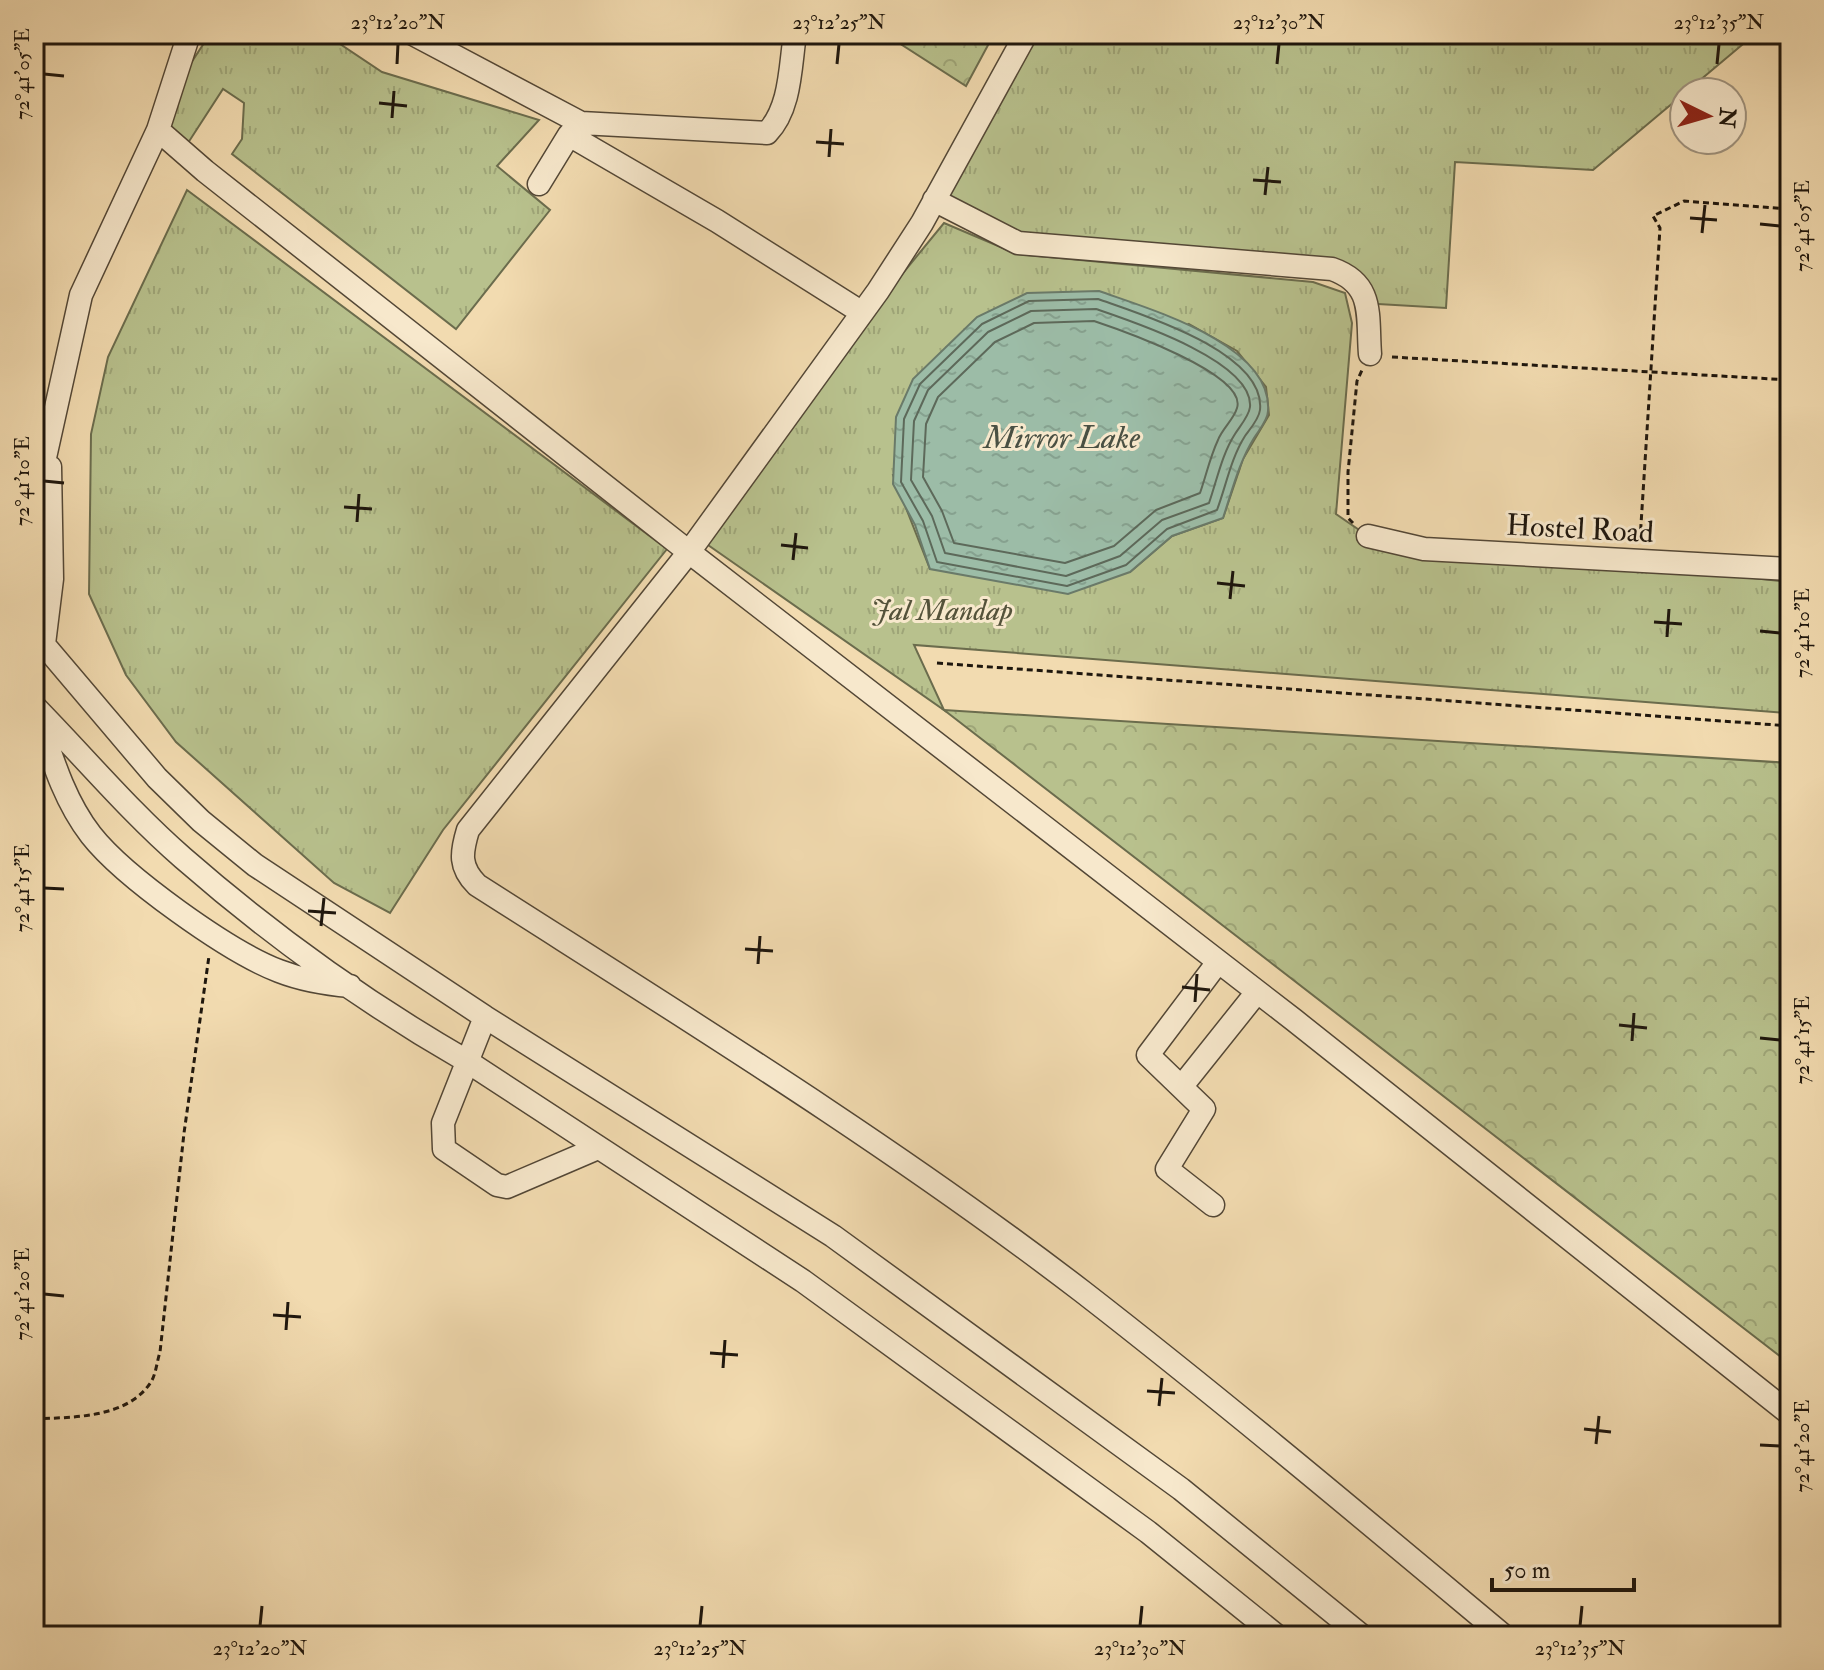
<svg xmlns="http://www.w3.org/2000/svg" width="1824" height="1670" font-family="'IM FELL Double Pica',serif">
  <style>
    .grass { fill: url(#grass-tufts); stroke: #6b6c4d; stroke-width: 2; fill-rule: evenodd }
    .forest { fill: url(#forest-crowns); stroke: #6b6c4d; stroke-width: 2 }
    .water { fill: url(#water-ripples); stroke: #6a7a69; stroke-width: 2 }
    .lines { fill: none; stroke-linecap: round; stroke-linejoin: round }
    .shore { stroke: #5d695a; stroke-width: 2 }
    .minor-casing { stroke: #534736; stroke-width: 25 }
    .path { stroke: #1e160d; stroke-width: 3; stroke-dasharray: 6 4; stroke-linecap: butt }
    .minor { stroke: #f7e8cc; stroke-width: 22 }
    .ticks { fill: none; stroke: #1e160d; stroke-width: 3 }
    .labels { text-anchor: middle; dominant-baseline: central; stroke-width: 6; stroke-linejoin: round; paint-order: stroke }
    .street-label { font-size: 30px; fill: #1e160d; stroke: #f7e8cc }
    .park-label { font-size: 30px; font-style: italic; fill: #54523a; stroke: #f7e8cc }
    .water-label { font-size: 32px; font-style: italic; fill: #4a5043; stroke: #f7e8cc }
    .neatline { fill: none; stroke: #1e160d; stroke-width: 3 }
    .ticks-label { font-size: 20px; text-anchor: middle; fill: #1e160d }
  </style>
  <defs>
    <pattern id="grass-tufts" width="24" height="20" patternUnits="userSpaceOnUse" patternTransform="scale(2)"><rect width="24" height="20" fill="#b8c18d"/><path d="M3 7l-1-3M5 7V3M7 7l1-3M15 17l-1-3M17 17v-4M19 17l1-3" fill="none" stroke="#9ea578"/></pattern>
    <pattern id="forest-crowns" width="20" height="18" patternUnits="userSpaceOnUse" patternTransform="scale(2)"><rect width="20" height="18" fill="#b8c18d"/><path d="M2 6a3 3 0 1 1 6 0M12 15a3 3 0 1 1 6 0" fill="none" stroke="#9ea578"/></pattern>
    <pattern id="water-ripples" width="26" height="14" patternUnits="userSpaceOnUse" patternTransform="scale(2)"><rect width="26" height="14" fill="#9cbca7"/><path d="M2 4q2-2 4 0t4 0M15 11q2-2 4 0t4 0" fill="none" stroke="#86a18f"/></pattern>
  </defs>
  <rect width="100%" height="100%" fill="#f2dbb0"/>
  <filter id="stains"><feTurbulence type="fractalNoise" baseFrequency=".0025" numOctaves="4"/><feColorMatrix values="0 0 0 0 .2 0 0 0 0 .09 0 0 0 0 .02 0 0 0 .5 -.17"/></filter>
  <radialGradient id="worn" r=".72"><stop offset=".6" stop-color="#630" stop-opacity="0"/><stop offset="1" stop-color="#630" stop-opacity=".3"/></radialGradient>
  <path class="grass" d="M 210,34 L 325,34 L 382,72 L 539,120 L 497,166 L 550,210 L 456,329 L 232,154 L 242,139 L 244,103 L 223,89 L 188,143 L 153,121 Z
    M 1033,34 L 1755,34 L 1593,170 L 1455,162 L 1446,308 L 1361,303 L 1332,269 L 1004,238 L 934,200 Z
    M 187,190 L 667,549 L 443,830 L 390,913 L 334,883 L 176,742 L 126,675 L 89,594 L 91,434 L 108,357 Z
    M 944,223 L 1017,254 L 1313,282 L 1345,293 L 1352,323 L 1336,514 L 1368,536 L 1790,582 L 1786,713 L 914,645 L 944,710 L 698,538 L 795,405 ZM 1189,324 L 1237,351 L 1266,387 L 1269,415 L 1243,459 L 1223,518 L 1172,536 L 1130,572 L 930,569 L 893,475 Z"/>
  <path class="forest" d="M 885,34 L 994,34 L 966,86 Z
    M 944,710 L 1790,763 L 1790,1364 Z"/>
  <path class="water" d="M 1099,291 C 1149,309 1273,344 1268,411 C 1268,420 1259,430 1254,438 C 1239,462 1232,491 1223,518 L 1172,536 L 1130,572 L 1068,594 L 930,569 L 915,525 L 893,484 L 896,417 L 913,379 L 977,317 L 1027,293 Z"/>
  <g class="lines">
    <path class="shore" d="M 1098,299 C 1140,314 1266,352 1260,410 C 1259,419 1250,429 1245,436 C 1231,458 1226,486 1217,510 L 1167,529 L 1126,565 L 1067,586 L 937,562 L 923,521 L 901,482 L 904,419 L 920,384 L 982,324 L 1029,301 Z
      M 1096,309 C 1131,321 1254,361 1250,407 C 1249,416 1240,426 1235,434 C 1222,454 1217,480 1209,503 L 1162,520 L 1120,556 L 1066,576 L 945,553 L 932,516 L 911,480 L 914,421 L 928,390 L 988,332 L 1031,311 Z
      M 1094,321 C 1118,329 1248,374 1237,408 C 1234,419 1222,429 1218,440 C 1210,457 1206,476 1200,493 L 1156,510 L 1114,546 L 1065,563 L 954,543 L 942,511 L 923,477 L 926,424 L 938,397 L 995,342 L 1034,323 Z"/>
    <g class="minor-casing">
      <path id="minor" d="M 413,34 L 581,123 L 767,133 C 791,108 790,67 795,34
        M 158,130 L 205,171 L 689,552 L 878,291 L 922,223 L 1026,34
        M 539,184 L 569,135 L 717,221 L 861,312
        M 934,200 L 1018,243 L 1332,269 C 1375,284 1367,316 1370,354
        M 34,507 L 81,295 L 158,130 L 189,34
        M 1368,536 L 1424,549 L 1790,569
        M 34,633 L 157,778 L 201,821 L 255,865 L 485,1017 L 833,1236 L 1181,1489 L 1362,1636
        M 44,644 L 52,579 L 50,467
        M 34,706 C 84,757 130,812 183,858 C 270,934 366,1003 465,1060 L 803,1281 L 1148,1532 L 1277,1636
        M 37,713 C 51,755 63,799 91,835 C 124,877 229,952 279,971 C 302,980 326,984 350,986
        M 485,1017 L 443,1123 L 444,1149 L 497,1185 L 507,1187 L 598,1148
        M 1182,1086 L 1257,992
        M 1213,1205 L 1167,1169 L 1204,1109 L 1148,1055 L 1218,962
        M 1504,1636 C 1365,1520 1226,1403 1083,1292 C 890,1144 682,1016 477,885 C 459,867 461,853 468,830 L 689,552 L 1294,1020 L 1790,1414"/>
    </g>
    <path class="path" d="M 1392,357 L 1790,380
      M 1353,523 L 1348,518 L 1348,472 L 1357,381 L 1362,370
      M 1640,540 L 1660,228 L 1653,216 L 1684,201 L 1790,209
      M 937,663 L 1790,726
      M 34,1419 C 72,1417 127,1419 151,1382 C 156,1374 157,1361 160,1352 L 184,1133 L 209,956"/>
    <use href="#minor" class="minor"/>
  </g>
  <path class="ticks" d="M 397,64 L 398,44M 837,64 L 839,44M 1277,64 L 1279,44M 1717,64 L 1719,44M 44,74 L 64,76M 379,103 L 407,106M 392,118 L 394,91M 816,142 L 844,144M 829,157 L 831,129M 1253,180 L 1281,182M 1265,195 L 1268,167M 1690,218 L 1717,220M 1760,224 L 1780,226M 1702,233 L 1705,205M 44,481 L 64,483M 344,507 L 372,509M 357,522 L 359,494M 781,545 L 808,548M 793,560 L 796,533M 1217,583 L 1245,586M 1230,599 L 1233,571M 1654,622 L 1682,624M 1760,631 L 1780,633M 1667,637 L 1669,609M 44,888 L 64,889M 308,911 L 336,913M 321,926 L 324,898M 745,949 L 773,951M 758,964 L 760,936M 1182,987 L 1210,990M 1195,1002 L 1197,974M 1619,1025 L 1647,1028M 1760,1038 L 1780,1040M 1632,1041 L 1634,1013M 44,1294 L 64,1296M 273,1315 L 301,1317M 286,1330 L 288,1302M 710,1353 L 738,1355M 723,1368 L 725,1340M 1147,1391 L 1175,1393M 1159,1406 L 1162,1378M 1584,1429 L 1611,1432M 1596,1444 L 1599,1416M 1760,1445 L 1780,1446M 260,1626 L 262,1606M 700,1626 L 702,1606M 1140,1626 L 1142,1606M 1580,1626 L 1582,1606"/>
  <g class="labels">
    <g class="street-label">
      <text transform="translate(1580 529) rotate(3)">Hostel Road</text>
    </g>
    <g class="park-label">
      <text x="942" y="610">Jal Mandap</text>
    </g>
    <g class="water-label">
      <text x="1062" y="438">Mirror Lake</text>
    </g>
  </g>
  <rect width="1824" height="1670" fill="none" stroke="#f2dbb0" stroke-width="88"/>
  <g transform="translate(1708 116) rotate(95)"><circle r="38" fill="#f7e8cc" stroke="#a09480" stroke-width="2"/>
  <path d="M0-6L14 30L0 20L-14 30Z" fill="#8f2418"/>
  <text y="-12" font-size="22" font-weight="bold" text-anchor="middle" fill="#1e160d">N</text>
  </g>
  <path d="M1492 1578v12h142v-12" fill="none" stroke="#1e160d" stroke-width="4"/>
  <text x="1504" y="1578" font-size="24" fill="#1e160d" stroke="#f7e8cc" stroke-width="6" paint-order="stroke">50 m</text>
  <rect x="44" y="44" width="1736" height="1582" class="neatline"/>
  <g class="ticks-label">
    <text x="398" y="29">23°12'20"N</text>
    <text x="839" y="29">23°12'25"N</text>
    <text x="1279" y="29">23°12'30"N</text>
    <text x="1719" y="29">23°12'35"N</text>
    <text transform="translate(22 74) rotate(-90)" y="7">72°41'05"E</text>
    <text transform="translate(1802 226) rotate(-90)" y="7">72°41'05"E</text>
    <text transform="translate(22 481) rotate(-90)" y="7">72°41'10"E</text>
    <text transform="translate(1802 633) rotate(-90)" y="7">72°41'10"E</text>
    <text transform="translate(22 888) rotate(-90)" y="7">72°41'15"E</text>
    <text transform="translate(1802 1040) rotate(-90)" y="7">72°41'15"E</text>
    <text transform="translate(22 1294) rotate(-90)" y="7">72°41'20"E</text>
    <text transform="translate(1802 1446) rotate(-90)" y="7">72°41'20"E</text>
    <text x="260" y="1655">23°12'20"N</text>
    <text x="700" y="1655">23°12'25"N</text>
    <text x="1140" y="1655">23°12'30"N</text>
    <text x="1580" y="1655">23°12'35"N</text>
  </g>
  <rect width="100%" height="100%" filter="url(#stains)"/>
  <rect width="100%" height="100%" fill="url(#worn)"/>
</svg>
